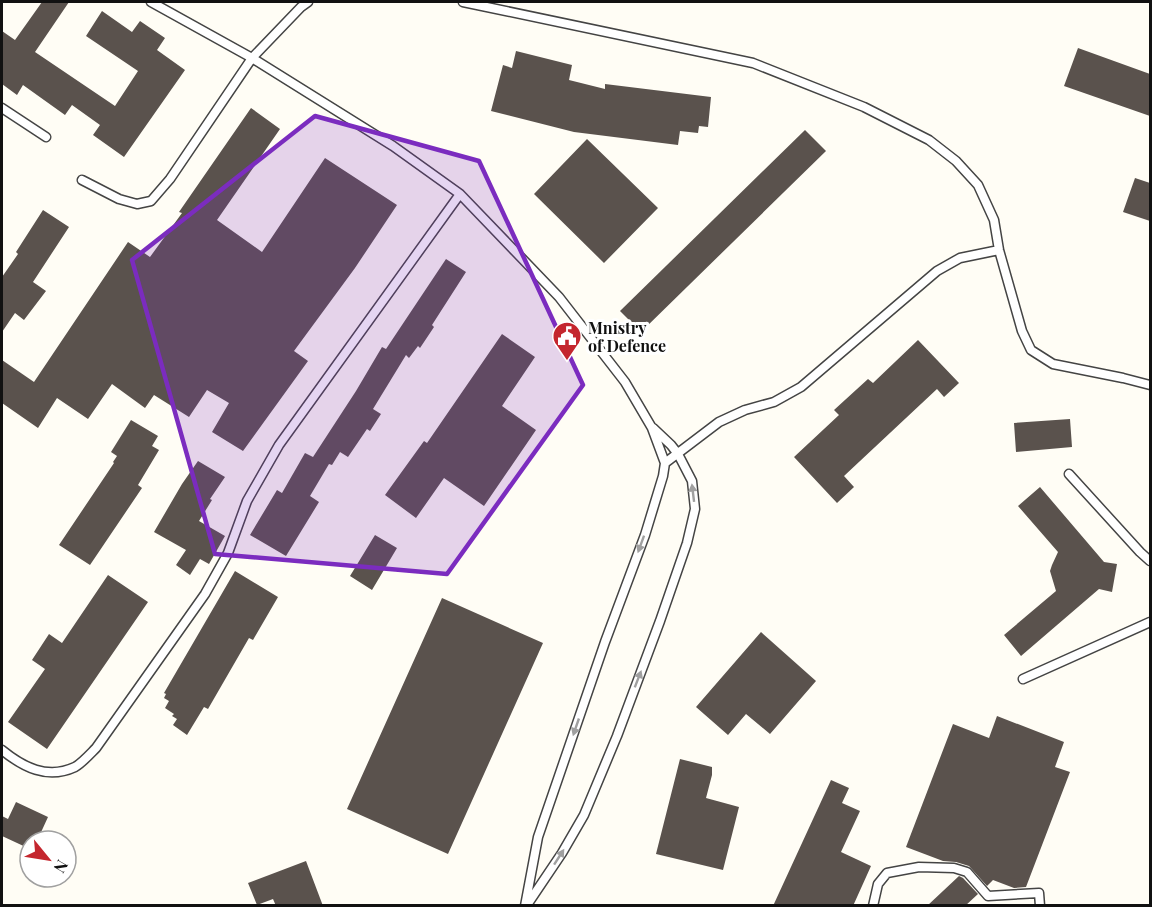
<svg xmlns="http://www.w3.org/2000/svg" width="1152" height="907" font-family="'Playfair Display',serif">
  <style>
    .building { fill: #5a524d }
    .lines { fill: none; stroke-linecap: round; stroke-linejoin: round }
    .service-casing { stroke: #444; stroke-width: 11 }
    .service { stroke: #fff; stroke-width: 8 }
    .oneway { fill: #a0a0a0 }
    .marked { fill: #7b2cbf; fill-opacity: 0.2; stroke: #7b2cbf; stroke-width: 4.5; stroke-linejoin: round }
    .labels { text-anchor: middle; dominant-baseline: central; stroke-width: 6; stroke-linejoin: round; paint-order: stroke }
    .poi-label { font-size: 16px; font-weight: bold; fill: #111; stroke: #fff; text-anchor: start }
  </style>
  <rect width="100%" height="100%" fill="#fffdf5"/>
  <path class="building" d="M 42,2 L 69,2 L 35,52 L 115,106 L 138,71 L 86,36 L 102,11 L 132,32 L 140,21 L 165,38 L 157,50 L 185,70 L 124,157 L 93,135 L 100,125 L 72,105 L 65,115 L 23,85 L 17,95 L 2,84 L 2,31 L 15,40 Z
    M 1078,48 L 1150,74 L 1150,116 L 1064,86 Z
    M 516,51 L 572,65 L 569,80 L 605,89 L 605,84 L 711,97 L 708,127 L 699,126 L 698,133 L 680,131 L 678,145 L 574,132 L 491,111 L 503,65 L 512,68 Z
    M 251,108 L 280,129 L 217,220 L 262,252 L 325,158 L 397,205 L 355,268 L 294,351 L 308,361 L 243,451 L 212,432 L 229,403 L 207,390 L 189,417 L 154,395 L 145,408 L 112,384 L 88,419 L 57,398 L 38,428 L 2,403 L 2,360 L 34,382 L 128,242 L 150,257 L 182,213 L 179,212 Z
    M 805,130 L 826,151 L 641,332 L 620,311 Z
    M 587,139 L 658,208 L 604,263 L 534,194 Z
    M 1135,178 L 1150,183 L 1150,221 L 1123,212 Z
    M 43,210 L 69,227 L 33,282 L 46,291 L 24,320 L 15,313 L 2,332 L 2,277 L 18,254 L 16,252 Z
    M 446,259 L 466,272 L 432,325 L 434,327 L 420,348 L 418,346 L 409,358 L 406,355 L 373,409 L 381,414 L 370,431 L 367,429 L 348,457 L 340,452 L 332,465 L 329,464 L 310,496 L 319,502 L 286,556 L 250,535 L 277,490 L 282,493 L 305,453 L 313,457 L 356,391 L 382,347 L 386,349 Z
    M 502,334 L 535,357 L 502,406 L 536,430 L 484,506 L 444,478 L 416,518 L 385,495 L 424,441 L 427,443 Z
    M 918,340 L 959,383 L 944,397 L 937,389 L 844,476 L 854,487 L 837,503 L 794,457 L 839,415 L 834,410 L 868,379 L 873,383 Z
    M 1070,419 L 1072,447 L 1016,452 L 1014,423 Z
    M 131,420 L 158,436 L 152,446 L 159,450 L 138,485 L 142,488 L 90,565 L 59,545 L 114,463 L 113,462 L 117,456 L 111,452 Z
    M 198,461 L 225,477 L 210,499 L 212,500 L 199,521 L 225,536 L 209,564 L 200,559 L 190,575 L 176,565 L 186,550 L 154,532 L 182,484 Z
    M 1040,487 L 1104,562 L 1117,564 L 1112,592 L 1099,589 L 1021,656 L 1004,635 L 1056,591 L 1050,571 L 1052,565 L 1058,552 L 1018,506 Z
    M 375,535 L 397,548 L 372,590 L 350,576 Z
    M 235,571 L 278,597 L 253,640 L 249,638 L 208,709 L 204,707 L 187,735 L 173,725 L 177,719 L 172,716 L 174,714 L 165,708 L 169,701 L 164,698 L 166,694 L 164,693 Z
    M 108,575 L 148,602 L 47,749 L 8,722 L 45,669 L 32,660 L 49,634 L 62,643 Z
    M 442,598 L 543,643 L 448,854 L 347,809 Z
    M 761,632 L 816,681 L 770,734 L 746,714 L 728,735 L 696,707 Z
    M 997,716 L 1064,742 L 1055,767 L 1070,772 L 1026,887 L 1014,888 L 993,880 L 987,886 L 969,866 L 956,862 L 943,861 L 906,847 L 953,724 L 989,738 Z
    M 680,759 L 712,767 L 712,775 L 706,798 L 739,807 L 723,870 L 656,854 Z
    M 831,780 L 849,788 L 842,803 L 860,811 L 841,852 L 871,866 L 853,906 L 773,906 Z
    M 16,802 L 48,817 L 37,841 L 30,841 L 30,849 L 2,836 L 2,816 L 8,819 Z
    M 306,861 L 323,906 L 276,906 L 273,899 L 257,905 L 248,883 Z
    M 959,876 L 963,878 L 978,894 L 965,906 L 927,906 Z"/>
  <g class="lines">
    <g class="service-casing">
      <path id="service" d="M 151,2 L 252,58 L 393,146 L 460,194 L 559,297 L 625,382 L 652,428 L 665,463 L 663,476 L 645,535 L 605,642 L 538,837 L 525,906
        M 463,2 L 753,63 L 864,107 L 929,140 L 956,161 L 978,185 L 994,220 L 999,250 L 1022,331 L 1031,350 L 1053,364 L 1123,378 L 1150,385
        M 2,108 L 46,137
        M 82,180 L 119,199 L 137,204 L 151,201 L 170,179 L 252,58 L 301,7 L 308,2
        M 665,463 L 719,422 L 745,410 L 774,402 L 801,387 L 937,271 L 960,258 L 999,250
        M 1069,474 L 1140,552 L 1150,561
        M 1023,679 L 1150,622
        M 2,750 C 23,767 47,780 75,767 C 82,763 90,754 96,748 L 205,594 L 228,553 L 247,501 L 279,445 L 460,194
        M 527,905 L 562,853 L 584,815 L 617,736 L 660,621 L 687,543 L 695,509 L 692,481 L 678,454 L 671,445 L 653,428
        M 873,906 L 878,884 L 887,873 L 919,867 L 954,868 L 967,872 L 988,896 L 1039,893 L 1040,906"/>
    </g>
    <use href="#service" class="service"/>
  </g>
  <defs><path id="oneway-solid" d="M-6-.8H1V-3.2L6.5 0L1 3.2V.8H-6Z" transform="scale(1.5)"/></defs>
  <g class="oneway">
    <use href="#oneway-solid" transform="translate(693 493) rotate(-97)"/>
    <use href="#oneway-solid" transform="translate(641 544) rotate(110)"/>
    <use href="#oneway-solid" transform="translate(638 679) rotate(-69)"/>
    <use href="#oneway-solid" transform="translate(576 727) rotate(109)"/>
    <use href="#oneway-solid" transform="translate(559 857) rotate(-57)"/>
  </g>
  <path class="marked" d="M 315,116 L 479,161 L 583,385 L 447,574 L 215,554 L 132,260 Z"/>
  <defs>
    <g id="civic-pin" transform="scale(1.5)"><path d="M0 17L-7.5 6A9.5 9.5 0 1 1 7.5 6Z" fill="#c4262e" stroke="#fff"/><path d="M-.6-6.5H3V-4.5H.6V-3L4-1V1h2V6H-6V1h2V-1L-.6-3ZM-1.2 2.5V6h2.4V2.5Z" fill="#fff"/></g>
  </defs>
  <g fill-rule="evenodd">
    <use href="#civic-pin" x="567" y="336"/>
  </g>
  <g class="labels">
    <g class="poi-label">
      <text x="588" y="327">Mnistry<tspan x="588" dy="18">of Defence</tspan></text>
    </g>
  </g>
  <rect width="1152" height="907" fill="none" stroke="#111111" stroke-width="6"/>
  <g transform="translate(48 859) rotate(120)"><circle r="28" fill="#ffffff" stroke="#a0a0a0" stroke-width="1.5"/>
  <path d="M0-4.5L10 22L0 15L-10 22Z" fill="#c4262e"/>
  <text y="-9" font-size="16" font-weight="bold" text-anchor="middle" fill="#111111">N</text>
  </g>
</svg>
